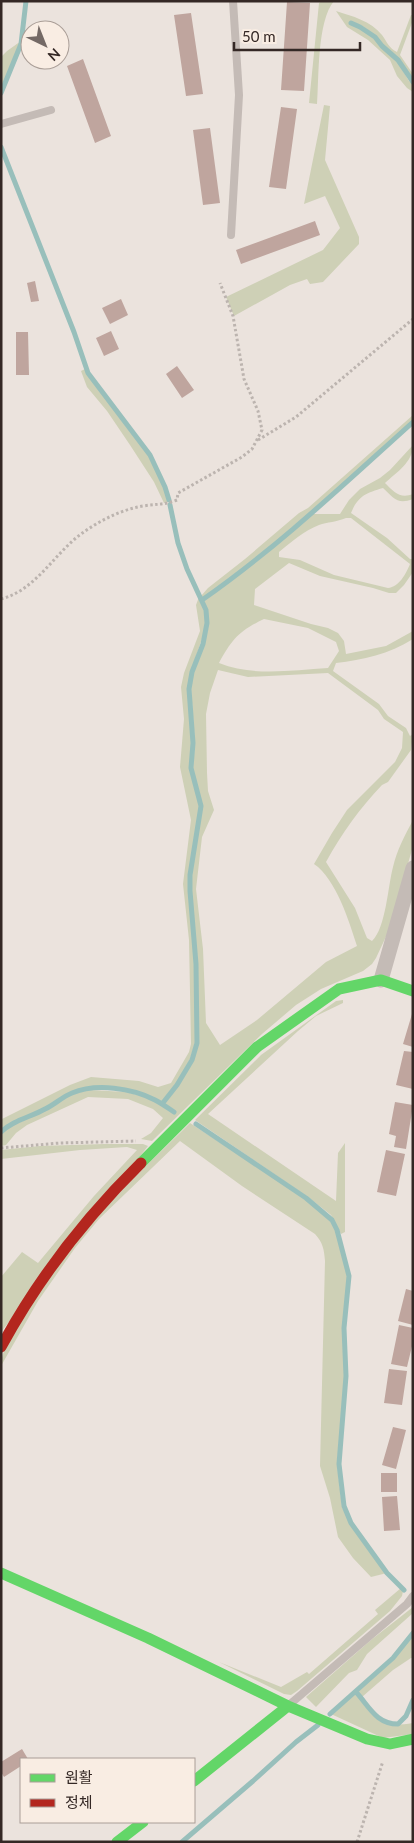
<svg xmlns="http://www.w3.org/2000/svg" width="414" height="1843" font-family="Lato,'Noto Sans KR',sans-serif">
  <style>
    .green { fill: #ced0b6; fill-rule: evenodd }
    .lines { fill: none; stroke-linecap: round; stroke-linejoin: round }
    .stream { stroke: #98bfbb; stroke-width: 5 }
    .building { fill: #bfa59e }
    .path { stroke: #bcb4af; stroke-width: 3; stroke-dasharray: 2.5 2.5; stroke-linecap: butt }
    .lane { stroke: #c4bbb6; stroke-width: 8 }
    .street { stroke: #c4bbb6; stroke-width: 15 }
    .fast { stroke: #63d668; stroke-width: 11 }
    .jam { stroke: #b3261e; stroke-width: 11 }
  </style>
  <rect width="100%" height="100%" fill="#ebe3dd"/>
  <path class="green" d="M 322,1 L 334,1 C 317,21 319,78 317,104 L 309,103 L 319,3 Z
    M 336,11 C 352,16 371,21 382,35 C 387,42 389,48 397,52 L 411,15 L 413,15 L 413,20 L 400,55 L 413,74 L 413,80 L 399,59 L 383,46 L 376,36 L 361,25 L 351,22 L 349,23 L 360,28 L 374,38 L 381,47 L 397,61 L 409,81 L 413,83 L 413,92 L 407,88 L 397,76 L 390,60 L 368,40 L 347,27 Z
    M 21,41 L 1,89 L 1,57 L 7,51 Z
    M 324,105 L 330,106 L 325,160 L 359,237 L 359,244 L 323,282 L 310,284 L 307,279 L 290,285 L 234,316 L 226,297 L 323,250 L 340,228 L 325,196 L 304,204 Z
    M 85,369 L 125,425 L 149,456 L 164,487 L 168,502 L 164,503 L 154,482 L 130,445 L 107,411 L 87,387 L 81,371 Z
    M 413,415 L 413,420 C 344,482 278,545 202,598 L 201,596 L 208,588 L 245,559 L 299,513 L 308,508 Z
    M 413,445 C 413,462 397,472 385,483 C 394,492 400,499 413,494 L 413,499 C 397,505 394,498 383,488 C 366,493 358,496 351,513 L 387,538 L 410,559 L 413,559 L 413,572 L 404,585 L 396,593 L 389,593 L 373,588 L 320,576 L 289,563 L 255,589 L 254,605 L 311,624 L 328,628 L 338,633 L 344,641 L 346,654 L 386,646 L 413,631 L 413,639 C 389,654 363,660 336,663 L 333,671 L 379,704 L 388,716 L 406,728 L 410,736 L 413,734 L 411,750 L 388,782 L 382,785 C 360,808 342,833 326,862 L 355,908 L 367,938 L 372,941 C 386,928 388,885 393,867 C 397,850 405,835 413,820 L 413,846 L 390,928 L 376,958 L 372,964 L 363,971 L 321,989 L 296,1005 L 262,1034 L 152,1141 L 141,1139 L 151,1133 L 163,1118 L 153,1109 L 128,1099 L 88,1097 L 27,1125 L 16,1133 L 6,1145 L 1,1146 L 1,1134 L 7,1128 L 47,1110 L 72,1094 L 90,1090 L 126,1092 L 141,1096 L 154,1101 L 173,1113 L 175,1111 L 163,1104 L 178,1085 L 193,1060 L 198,1043 L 198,964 L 191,891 L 192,875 L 202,806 L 193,768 L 195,743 L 191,689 L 193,672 L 208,630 L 207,610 L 203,600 L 252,565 L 312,514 L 340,514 L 349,500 L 360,489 L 380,478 L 390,470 ZM 346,518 L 351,518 L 410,564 C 406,574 399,587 388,588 L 334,575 L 300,560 L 279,557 L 279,552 C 291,542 304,531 319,525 C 327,522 337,522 346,518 ZM 264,619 L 308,628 L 336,642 L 339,651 L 328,668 C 292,670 254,677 219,663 C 232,639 239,631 264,619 ZM 218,670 L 248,677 L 328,673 L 378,710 L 384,719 L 403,732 L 402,748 L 395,762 L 347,810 L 332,833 L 314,864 C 336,879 349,921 357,946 L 326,962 L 257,1020 L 220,1045 L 206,1023 L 203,949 L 196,889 L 202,837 L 214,810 L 208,791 L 207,773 L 206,714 L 210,693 Z
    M 199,597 L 205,610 L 205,630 L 191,671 L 188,689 L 192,743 L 190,768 L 200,806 L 189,875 L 189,891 L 195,964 L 195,1043 L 190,1059 L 176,1084 L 161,1103 C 137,1088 98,1082 71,1092 C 62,1095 54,1103 45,1108 C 32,1115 19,1119 6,1126 L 1,1130 L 2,1119 L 70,1085 L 91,1077 L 139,1081 L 158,1087 L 171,1083 L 189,1052 L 191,1044 L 189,940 L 183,884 L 191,820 L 180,767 L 184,719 L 181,687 L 184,673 L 200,631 L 196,605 Z
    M 343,1000 L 343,1003 L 316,1016 L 298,1031 L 208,1114 L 336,1201 L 338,1153 L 345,1143 L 345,1232 L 341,1234 L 331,1215 L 308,1197 L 195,1120 L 261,1055 L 336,1001 Z
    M 190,1123 L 306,1199 L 331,1220 L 336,1231 L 348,1276 L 343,1328 L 345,1376 L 337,1464 L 342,1507 L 350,1524 L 387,1573 L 371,1577 L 353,1558 L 338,1537 L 330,1498 L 320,1466 L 325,1261 C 324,1249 323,1243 315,1234 L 242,1186 L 180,1141 L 99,1219 L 75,1248 L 38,1301 L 1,1366 C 1,1351 11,1338 18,1325 C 61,1246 127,1185 190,1123 Z
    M 104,1144 L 143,1144 L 148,1146 L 1,1332 L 1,1277 L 22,1252 L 38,1263 L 94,1196 L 137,1150 L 127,1147 L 80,1150 L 1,1159 L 1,1150 L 40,1146 Z
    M 401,1588 L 403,1591 L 402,1596 L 390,1611 L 297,1691 L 291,1695 L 284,1694 L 219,1662 L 281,1687 L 307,1672 L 309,1674 L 378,1614 L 375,1610 Z
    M 413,1607 L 413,1613 L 367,1654 L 357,1670 L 349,1673 L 316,1707 L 306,1697 L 371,1640 Z
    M 413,1635 L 413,1658 L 411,1658 L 393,1670 L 362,1697 L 357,1692 L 394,1659 Z
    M 356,1693 C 378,1717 375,1729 413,1723 L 413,1734 L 383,1738 L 331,1714 Z"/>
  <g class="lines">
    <path class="stream" d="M 351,23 L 360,27 L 375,37 L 382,46 L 398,60 L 413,82
      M 1,93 L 21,44 L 26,1
      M 1,147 L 74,332 L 88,373 L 150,455 L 165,487 L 169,500
      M 202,600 C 278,547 344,484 413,422
      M 162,1104 L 177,1085 L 192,1060 L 197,1043 L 196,964 L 190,891 L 190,875 L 201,806 L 191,768 L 193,743 L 189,689 L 192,672 L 203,644 L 207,623 L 206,610 L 187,569 L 178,543 L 170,505
      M 196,1124 L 306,1198 L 332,1220 L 337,1230 L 349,1276 L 344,1328 L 346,1376 L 339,1464 L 344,1506 L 351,1523 L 387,1573 L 404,1590
      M 1,1132 C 13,1120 31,1117 45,1109 C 54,1105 62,1097 72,1093 C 96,1083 132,1088 155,1100 C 161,1103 168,1108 174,1112
      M 356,1692 C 369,1706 376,1724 398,1724 L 406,1716 L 413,1700
      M 330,1714 L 393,1658 L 413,1633
      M 182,1842 L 253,1781 L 296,1742 L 318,1725"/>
  </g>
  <path class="building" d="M 287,2 L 310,3 L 304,91 L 281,90 Z
    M 191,13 L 203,94 L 186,96 L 174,15 Z
    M 83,59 L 111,136 L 95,143 L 67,66 Z
    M 281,107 L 297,109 L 286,189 L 269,187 Z
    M 210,128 L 220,203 L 203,205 L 193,130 Z
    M 315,221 L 320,235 L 241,264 L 236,250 Z
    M 35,281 L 39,301 L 31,302 L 27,283 Z
    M 121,299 L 128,315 L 110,324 L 102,308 Z
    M 111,331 L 119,349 L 104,356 L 96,338 Z
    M 16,332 L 28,332 L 29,375 L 16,375 Z
    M 177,366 L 194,390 L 182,398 L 166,374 Z
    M 412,1014 L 413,1014 L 413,1047 L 403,1044 Z
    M 404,1051 L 413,1052 L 413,1089 L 396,1085 Z
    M 395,1102 L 413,1105 L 406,1149 L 394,1147 L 396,1136 L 389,1134 Z
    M 386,1150 L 405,1154 L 396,1196 L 377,1192 Z
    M 406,1289 L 413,1291 L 413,1325 L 398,1321 Z
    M 399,1325 L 413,1328 L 413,1342 L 407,1367 L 391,1364 Z
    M 389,1369 L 407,1371 L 402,1405 L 384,1403 Z
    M 393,1427 L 406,1430 L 396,1469 L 382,1465 Z
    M 381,1473 L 397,1473 L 397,1492 L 381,1492 Z
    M 397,1496 L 400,1530 L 384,1531 L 382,1497 Z
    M 22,1749 L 28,1759 L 21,1759 L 21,1766 L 4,1777 L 1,1772 L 1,1762 Z"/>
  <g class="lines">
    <path class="path" d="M 258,440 L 296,417 L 413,319
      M 1,599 C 36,590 53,555 81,534 C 99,521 120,510 143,506 C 155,504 165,505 177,500 L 178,493 L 242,457 L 252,449 L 262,430 L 258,411 L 244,379 L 233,316 L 220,283
      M 1,1148 L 60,1143 L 136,1141
      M 357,1842 L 383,1761"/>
    <path class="lane" d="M 1,124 L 51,110
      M 231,235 L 239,95 L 233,1
      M 289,1705 L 407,1604 L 413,1596"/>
    <path class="street" d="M 381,980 L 413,868"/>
    <path class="fast" d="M 141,1163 L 257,1047 L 339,989 L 381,980 L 413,991
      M 1,1573 L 148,1638 L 288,1706 L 367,1739 L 390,1744 L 413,1739
      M 194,1781 L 288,1706
      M 117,1842 L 143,1822"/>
    <path class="jam" d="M 1,1347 C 39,1277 84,1219 141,1163"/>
  </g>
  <rect width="414" height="1843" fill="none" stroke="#342825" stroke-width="5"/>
  <rect x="20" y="1758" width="175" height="65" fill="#f9ede3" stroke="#aa9e97"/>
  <rect x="30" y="1774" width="25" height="8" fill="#63d668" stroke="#aa9e97"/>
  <text x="65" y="1783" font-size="15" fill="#342825">원활</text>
  <rect x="30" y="1799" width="25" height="8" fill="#b3261e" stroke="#aa9e97"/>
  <text x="65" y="1808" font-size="15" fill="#342825">정체</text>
  <g transform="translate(45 45) rotate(137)"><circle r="24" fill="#f9ede3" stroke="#aa9e97"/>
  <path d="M0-4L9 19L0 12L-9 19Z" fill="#746965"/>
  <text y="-8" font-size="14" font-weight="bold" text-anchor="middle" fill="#342825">N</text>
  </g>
  <path d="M234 42v8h126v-8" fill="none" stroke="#342825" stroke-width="2.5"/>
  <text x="242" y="42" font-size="15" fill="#342825" stroke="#f9ede3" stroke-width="4" paint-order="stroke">50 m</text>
</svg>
